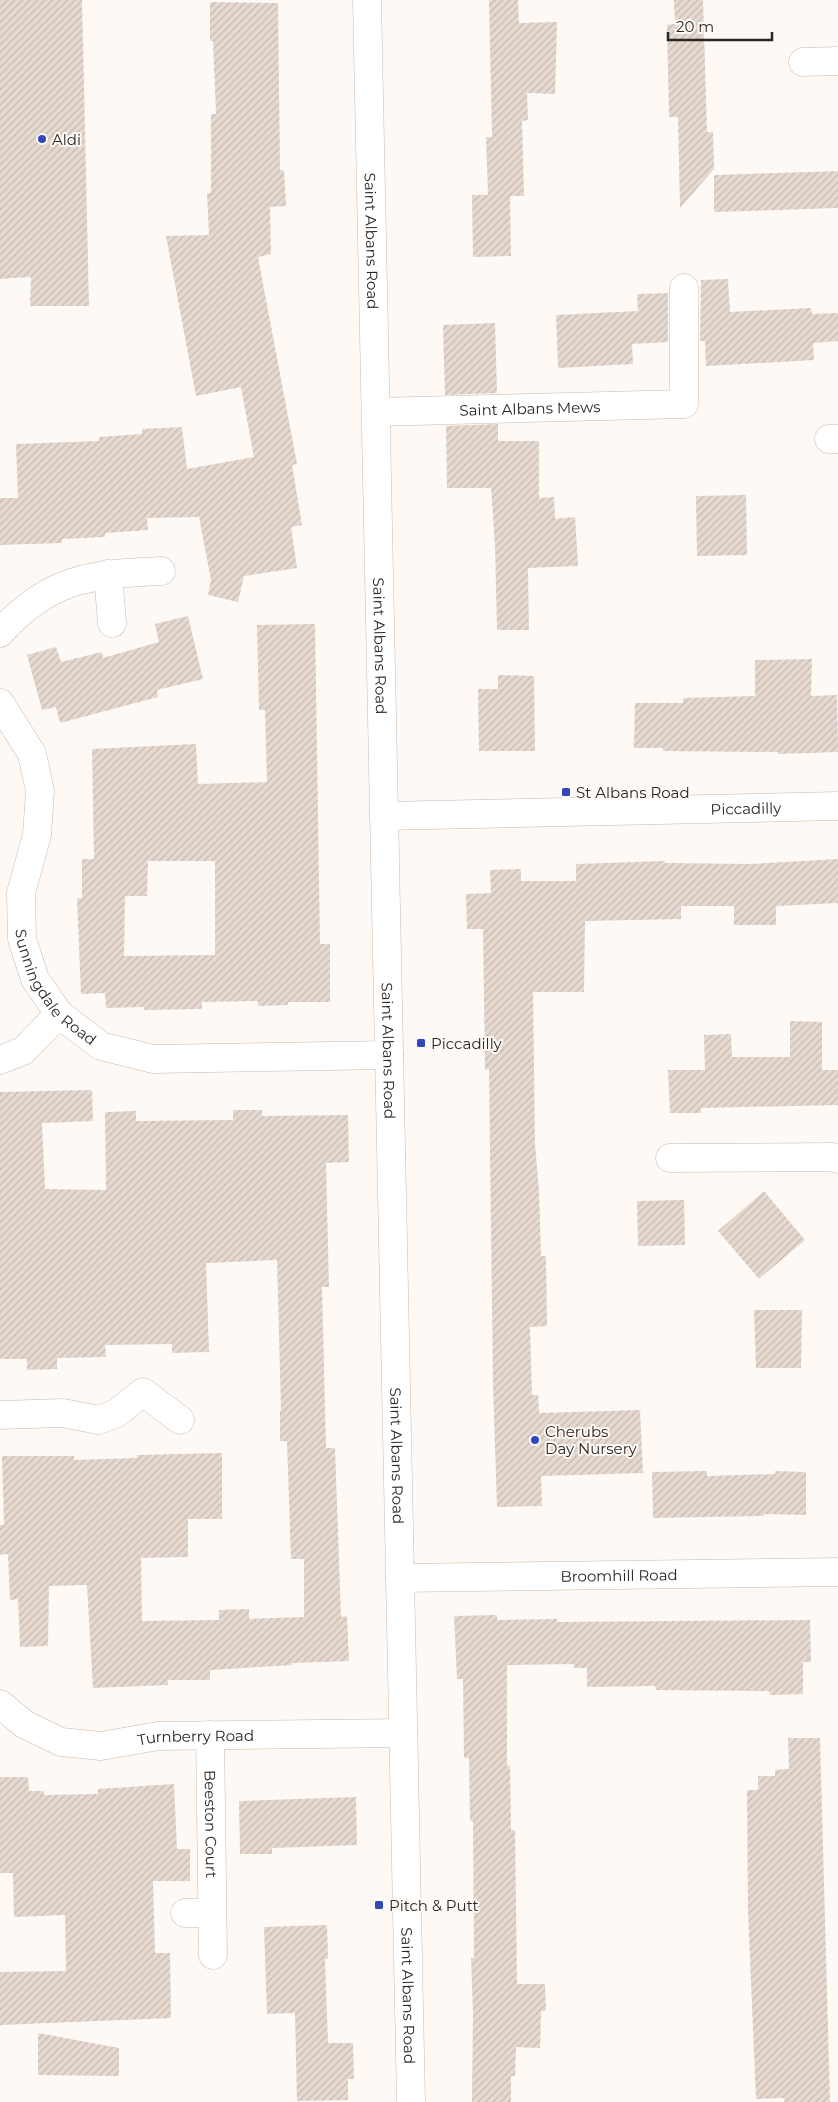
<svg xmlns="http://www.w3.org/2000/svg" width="838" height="2102" font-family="Montserrat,sans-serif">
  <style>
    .building { fill: url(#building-hatch); fill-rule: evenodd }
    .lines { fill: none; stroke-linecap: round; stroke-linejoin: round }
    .minor-casing { stroke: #c6bab1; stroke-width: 29 }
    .minor { stroke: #fff; stroke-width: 28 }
    .poi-dot { fill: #3048b9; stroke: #fef9f5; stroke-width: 2 }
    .labels { text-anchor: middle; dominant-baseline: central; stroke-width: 4; stroke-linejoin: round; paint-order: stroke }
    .poi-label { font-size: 15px; fill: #2a2622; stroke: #fef9f5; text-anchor: start }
    .street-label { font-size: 15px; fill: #2a2622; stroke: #fef9f5 }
  </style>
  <defs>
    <pattern id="building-hatch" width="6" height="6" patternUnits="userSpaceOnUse" patternTransform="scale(1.25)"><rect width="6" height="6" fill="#e5d9d0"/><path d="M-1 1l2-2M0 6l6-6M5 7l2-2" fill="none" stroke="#c5bab2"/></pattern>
  </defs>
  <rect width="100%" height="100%" fill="#fef9f5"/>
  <path class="building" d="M 0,0 L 82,0 L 89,306 L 30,306 L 31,277 L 0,279 Z
    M 489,0 L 518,0 L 519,23 L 557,22 L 555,94 L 527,93 L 528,120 L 522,121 L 524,196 L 510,196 L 511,256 L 473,257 L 472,195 L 488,195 L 486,137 L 492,137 Z
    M 674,0 L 703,0 L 707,132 L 713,132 L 714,169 L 680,208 L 678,117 L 669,117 L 667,25 L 675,24 Z
    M 210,2 L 278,3 L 280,170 L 284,170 L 286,206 L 270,207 L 271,254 L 258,257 L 297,464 L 292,465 L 302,525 L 291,527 L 297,568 L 244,576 L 238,602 L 208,595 L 211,580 L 199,517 L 147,518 L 148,530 L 105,533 L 105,537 L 62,539 L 62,543 L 0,545 L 0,498 L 18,498 L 16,444 L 99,441 L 99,437 L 142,434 L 142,429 L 182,427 L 187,469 L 254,457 L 241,387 L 196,396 L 166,236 L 209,235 L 207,193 L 211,193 L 211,114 L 216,114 L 213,41 L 210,41 Z
    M 838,171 L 838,208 L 714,212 L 714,175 Z
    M 728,279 L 730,312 L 811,308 L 812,314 L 838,313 L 838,341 L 813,343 L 814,360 L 706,366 L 705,341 L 700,341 L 701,280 Z
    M 668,293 L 668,342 L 632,344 L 633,364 L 558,368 L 556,315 L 638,311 L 637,294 Z
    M 495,323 L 497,393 L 445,395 L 443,325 Z
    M 498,424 L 498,441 L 539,441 L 539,498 L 554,497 L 555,519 L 575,517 L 578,566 L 528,568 L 529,630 L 497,630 L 495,545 L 491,488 L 447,488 L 446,426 Z
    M 746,495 L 747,555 L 697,556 L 696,496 Z
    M 188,616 L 203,679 L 157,690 L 158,697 L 60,723 L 56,707 L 42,710 L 27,655 L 56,647 L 61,662 L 102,652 L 103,658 L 159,642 L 155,624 Z
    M 315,624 L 320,944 L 330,944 L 330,1002 L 288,1002 L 288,1005 L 258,1006 L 258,1001 L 202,1002 L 202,1009 L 144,1010 L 144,1007 L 106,1008 L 105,993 L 81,994 L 77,898 L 82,898 L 82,859 L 94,859 L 92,749 L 196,744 L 198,784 L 267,782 L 265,710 L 259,710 L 257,625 ZM 148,861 L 215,861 L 215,955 L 124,956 L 125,896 L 147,896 Z
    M 812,659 L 811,696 L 837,695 L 838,752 L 778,754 L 778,752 L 663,751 L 663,748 L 634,748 L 635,703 L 683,703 L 683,698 L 755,696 L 755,660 Z
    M 498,675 L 534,676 L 535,751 L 479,751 L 478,689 L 498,689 Z
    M 838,859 L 838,903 L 776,906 L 776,925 L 734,925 L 734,906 L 681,906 L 681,919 L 585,921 L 584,992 L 533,992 L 535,1144 L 539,1191 L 541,1256 L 546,1256 L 547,1326 L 530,1327 L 532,1395 L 538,1395 L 539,1413 L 640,1410 L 643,1473 L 541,1476 L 542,1506 L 497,1507 L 493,1386 L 489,1069 L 485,1070 L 483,929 L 467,929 L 466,894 L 491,893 L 490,870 L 521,869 L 521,881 L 576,881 L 576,864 L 665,861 L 665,863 L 751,864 Z
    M 790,1021 L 822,1022 L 822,1070 L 838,1070 L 838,1105 L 701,1108 L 701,1113 L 670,1113 L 668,1070 L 705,1070 L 704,1035 L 731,1034 L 732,1057 L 790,1057 Z
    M 92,1090 L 93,1121 L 42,1123 L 45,1189 L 106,1190 L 105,1112 L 136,1111 L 136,1121 L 233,1120 L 233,1110 L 262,1110 L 262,1116 L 348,1115 L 349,1162 L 326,1163 L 329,1287 L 322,1287 L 326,1448 L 335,1448 L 341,1617 L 347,1616 L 349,1661 L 292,1663 L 292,1665 L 210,1670 L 210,1680 L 168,1680 L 168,1685 L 93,1688 L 87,1585 L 49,1586 L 48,1646 L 20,1647 L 18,1599 L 10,1600 L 8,1554 L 0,1555 L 0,1525 L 4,1525 L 2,1456 L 74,1456 L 74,1460 L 137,1458 L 137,1455 L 222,1453 L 222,1519 L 188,1519 L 188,1557 L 141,1558 L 142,1621 L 219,1620 L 219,1610 L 249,1609 L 249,1619 L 304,1617 L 304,1559 L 291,1559 L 287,1441 L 280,1441 L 280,1410 L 281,1410 L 277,1260 L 206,1263 L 209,1352 L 172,1353 L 172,1344 L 105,1345 L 106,1357 L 57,1358 L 57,1369 L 27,1370 L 27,1359 L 0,1359 L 0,1092 Z
    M 764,1191 L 805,1240 L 759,1279 L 718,1231 Z
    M 684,1200 L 685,1245 L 638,1246 L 637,1201 Z
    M 754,1310 L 802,1310 L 801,1368 L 756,1368 Z
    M 707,1471 L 707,1476 L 775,1474 L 775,1471 L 806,1472 L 806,1515 L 764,1514 L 764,1516 L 653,1518 L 652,1472 Z
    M 497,1615 L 497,1620 L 557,1619 L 557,1622 L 810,1620 L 811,1662 L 803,1662 L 803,1694 L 770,1695 L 769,1691 L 656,1690 L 655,1686 L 587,1687 L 587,1668 L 574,1668 L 574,1664 L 507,1665 L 507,1766 L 510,1766 L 511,1830 L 515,1830 L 517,1984 L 545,1984 L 546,2011 L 541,2011 L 540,2048 L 516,2047 L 515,2076 L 511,2076 L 511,2102 L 472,2102 L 473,2012 L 471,1958 L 474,1958 L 473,1821 L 470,1821 L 469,1758 L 464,1758 L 463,1679 L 457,1679 L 454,1616 Z
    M 788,1738 L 820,1738 L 830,2102 L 784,2102 L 784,2098 L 756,2099 L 748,1911 L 747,1790 L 758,1790 L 758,1776 L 775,1776 L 775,1770 L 789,1769 Z
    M 0,1777 L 28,1777 L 29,1791 L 44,1791 L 44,1795 L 98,1794 L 98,1789 L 174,1784 L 177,1849 L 190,1849 L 190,1881 L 153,1881 L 155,1953 L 170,1953 L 171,2018 L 0,2025 L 0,1972 L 66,1971 L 65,1915 L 14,1917 L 13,1873 L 0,1873 Z
    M 356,1797 L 357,1845 L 272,1848 L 272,1854 L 240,1854 L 239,1801 Z
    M 327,1925 L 328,1959 L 325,1959 L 328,2043 L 353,2043 L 354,2079 L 348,2079 L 348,2100 L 297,2101 L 295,2013 L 267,2014 L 264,1927 Z
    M 38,2033 L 119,2048 L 119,2076 L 38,2075 Z"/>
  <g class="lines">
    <g class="minor-casing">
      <g id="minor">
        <path id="s1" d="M 367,0 L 411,2102"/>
        <path d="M 803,62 L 838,61"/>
        <path id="s2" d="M 376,412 L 684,404 L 684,288"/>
        <path d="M 829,439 L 838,439"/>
        <path d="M 108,574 L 112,623"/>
        <path d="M 0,633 C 49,578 91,574 161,571"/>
        <path id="s3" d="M 0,703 L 32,754 L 40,791 L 37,835 L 21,893 L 22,939 L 35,979 L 59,1014 L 101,1046 L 153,1059 L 389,1055"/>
        <path id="s4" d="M 384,816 L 838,806"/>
        <path d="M 0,1060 L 23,1051 L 59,1014"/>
        <path d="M 670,1158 L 832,1157 L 838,1159"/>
        <path d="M 0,1415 L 63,1413 L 98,1420 L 117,1413 L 143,1392 L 180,1420"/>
        <path id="s5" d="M 400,1578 L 838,1572"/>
        <path id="s6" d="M 0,1704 L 24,1724 L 61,1742 L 101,1746 L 158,1736 L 403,1733"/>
        <path id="s7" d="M 210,1735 L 213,1955"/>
        <path d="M 185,1913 L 212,1913"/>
      </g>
    </g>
    <use href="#minor" class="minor"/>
  </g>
  <g class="poi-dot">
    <circle cx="42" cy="139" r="5"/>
    <rect x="561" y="787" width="10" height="10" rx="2.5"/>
    <rect x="416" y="1038" width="10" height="10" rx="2.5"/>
    <circle cx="535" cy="1440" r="5"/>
    <rect x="374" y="1900" width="10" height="10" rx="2.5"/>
  </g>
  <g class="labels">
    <g class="poi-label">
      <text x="52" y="139">Aldi</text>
      <text x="576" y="792">St Albans Road</text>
      <text x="431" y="1043">Piccadilly</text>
      <text x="545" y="1431">Cherubs<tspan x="545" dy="17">Day Nursery</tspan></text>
      <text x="389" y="1905">Pitch &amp; Putt</text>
    </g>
    <g class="street-label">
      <text stroke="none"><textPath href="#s1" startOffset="241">Saint Albans Road</textPath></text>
      <text stroke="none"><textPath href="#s2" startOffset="154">Saint Albans Mews</textPath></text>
      <text stroke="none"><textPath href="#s1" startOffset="646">Saint Albans Road</textPath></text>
      <text stroke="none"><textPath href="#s4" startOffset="362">Piccadilly</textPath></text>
      <text stroke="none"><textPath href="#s3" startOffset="308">Sunningdale Road</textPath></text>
      <text stroke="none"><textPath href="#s1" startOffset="1051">Saint Albans Road</textPath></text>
      <text stroke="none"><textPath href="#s1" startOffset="1456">Saint Albans Road</textPath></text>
      <text stroke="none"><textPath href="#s5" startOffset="219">Broomhill Road</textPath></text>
      <text stroke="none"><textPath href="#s6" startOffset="208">Turnberry Road</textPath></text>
      <text stroke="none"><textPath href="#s7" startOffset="89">Beeston Court</textPath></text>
      <text stroke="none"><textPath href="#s1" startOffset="1996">Saint Albans Road</textPath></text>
    </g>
  </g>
  <path d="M668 32v8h104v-8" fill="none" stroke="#2a2622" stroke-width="2.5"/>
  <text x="676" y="32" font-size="15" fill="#2a2622" stroke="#fef9f5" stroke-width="4" paint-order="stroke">20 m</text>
</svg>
